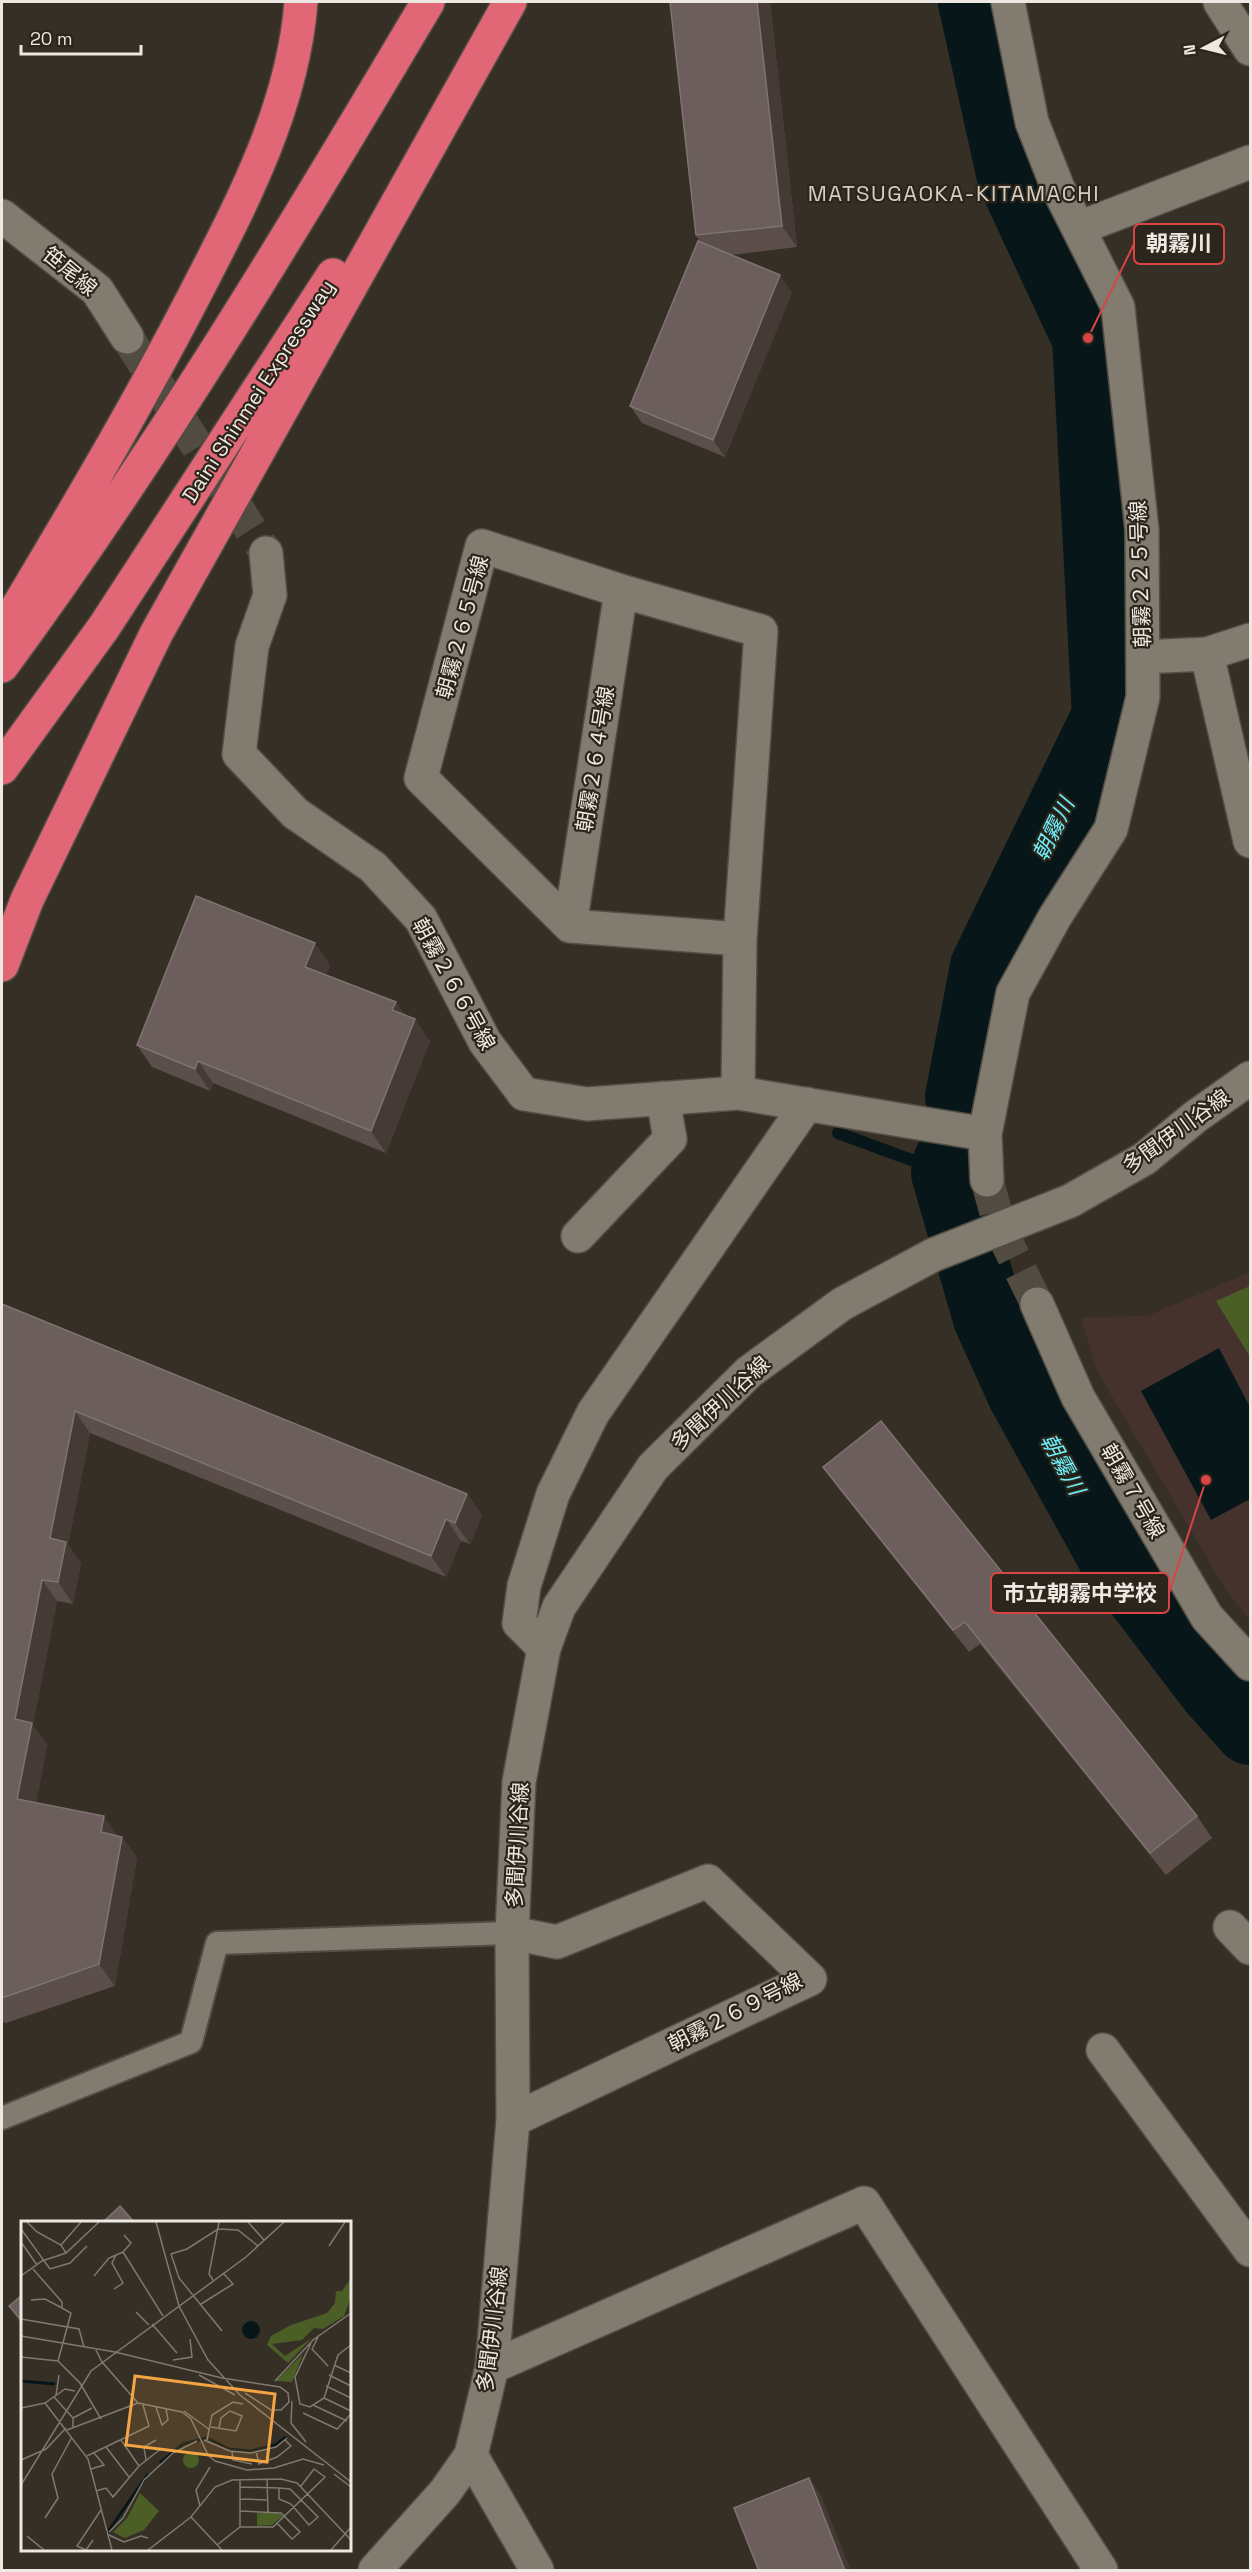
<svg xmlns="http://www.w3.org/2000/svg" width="1252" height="2572" font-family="'Space Grotesk','Noto Sans JP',sans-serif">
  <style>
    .education { fill: #45322d }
    .green { fill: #4b5e26 }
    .water { fill: #071719 }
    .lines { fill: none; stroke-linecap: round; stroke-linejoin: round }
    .stream { stroke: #071719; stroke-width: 12 }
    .river { stroke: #071719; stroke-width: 72 }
    .street-tunnel { stroke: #514b41; stroke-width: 33; stroke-dasharray: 33 16; stroke-linecap: butt }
    .lane-casing { stroke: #524e44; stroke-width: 26 }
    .street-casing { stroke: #524e44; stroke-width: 36 }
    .secondary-casing { stroke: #524e44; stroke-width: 36 }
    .highway-casing { stroke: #524e44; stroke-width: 36 }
    .lane { stroke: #827b6f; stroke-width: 22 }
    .street { stroke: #827b6f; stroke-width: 33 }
    .secondary { stroke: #827b6f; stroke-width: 33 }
    .highway { stroke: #e16676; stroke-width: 33 }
    .secondary-bridge-casing { stroke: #524e44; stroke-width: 36; stroke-linecap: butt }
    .secondary-bridge { stroke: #827b6f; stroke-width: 33 }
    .wall { fill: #5b4e4b }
    .shaded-wall { fill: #453a35 }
    .building { fill: #6b5e5c; stroke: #7f7471; stroke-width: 1.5 }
    .labels { text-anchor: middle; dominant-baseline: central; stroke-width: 4.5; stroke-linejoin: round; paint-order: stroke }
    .street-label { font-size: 21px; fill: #ede9e2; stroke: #2b251b }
    .neighbourhood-label { font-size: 22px; letter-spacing: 1.5px; fill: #d5cec1; stroke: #2b251b }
    .water-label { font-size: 22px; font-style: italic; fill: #6df0fb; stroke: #2b251b }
    .inset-river { fill: none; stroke: #071719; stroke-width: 3 }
    .inset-road { fill: none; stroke: #7f7971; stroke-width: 1.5 }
    .view { fill: #f3a443; fill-opacity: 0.15; stroke: #f3a443; stroke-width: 3 }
    .inset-edge { fill: none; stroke: #ede9e2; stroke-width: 3 }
    .leader { fill: none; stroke: #d94544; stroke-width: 2 }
    .callout-dot { fill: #d94544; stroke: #2b251b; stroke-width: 2 }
    .callout { fill: #2b251b; stroke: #d94544; stroke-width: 2 }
    .callout-label { font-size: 22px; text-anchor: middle; font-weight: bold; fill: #ede9e2 }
  </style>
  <rect width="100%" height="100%" fill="#352f25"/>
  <path class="education" d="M 1250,1272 L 1250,1621 L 1226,1590 L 1096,1369 L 1081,1317 L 1147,1316 Z"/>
  <path class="green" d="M 1250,1286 L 1250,1357 L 1216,1301 Z"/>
  <path class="water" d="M 1219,1348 L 1250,1407 L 1250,1499 L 1211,1520 L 1141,1391 Z"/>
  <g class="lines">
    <path class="stream" d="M 838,1133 L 947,1173"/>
    <path class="river" d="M 961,1097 L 986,967 L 1108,716 L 1088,338 L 1013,177 L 974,2
      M 949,1162 L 947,1173 L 989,1318 L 1023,1393 L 1115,1559 L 1214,1689 L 1250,1729"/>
    <path class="street-tunnel" d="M 127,337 L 266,553
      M 987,1180 L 1001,1231 L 1037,1304"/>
    <g class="lane-casing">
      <path id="lane" d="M 2,2118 L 191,2042 L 217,1943 L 512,1933"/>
    </g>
    <g class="street-casing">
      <path id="street" d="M 1220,2 L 1250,49
        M 2,216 L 97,290 L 127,337
        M 1079,228 L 1250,162
        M 266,553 L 270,595 L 252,646 L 239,754 L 295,813 L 373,867 L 421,919 L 485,1042 L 524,1094 L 587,1104 L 738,1093 L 985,1134
        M 1207,654 L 1250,841
        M 1143,657 L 1207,654 L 1250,640
        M 570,926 L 621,591
        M 738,1093 L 740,939 L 761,631 L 621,591 L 482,546 L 421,778 L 570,926 L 740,939
        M 987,1180 L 985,1134 L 1013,993 L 1055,917 L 1111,829 L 1143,697 L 1142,530 L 1118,307 L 1058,188 L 1032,122 L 1008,2
        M 578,1236 L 670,1139 L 663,1098
        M 1037,1304 L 1078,1397 L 1207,1617 L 1250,1664
        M 544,1648 L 519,1623 L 524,1586 L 553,1494 L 593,1413 L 807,1104
        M 1230,1927 L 1250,1948
        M 512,1933 L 557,1942 L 708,1881 L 810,1979 L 513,2120
        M 1103,2050 L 1250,2250
        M 492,2367 L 864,2203 L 1101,2570
        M 471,2455 L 537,2570"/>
    </g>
    <g class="secondary-casing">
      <path id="secondary" d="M 1070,1201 L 1144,1159 L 1195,1117 L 1250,1078
        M 375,2570 L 445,2492 L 471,2455 L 492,2367 L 513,2120 L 512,1933 L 519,1782 L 544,1648 L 559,1607 L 653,1467 L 749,1372 L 842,1304 L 933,1255"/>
    </g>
    <g class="highway-casing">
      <path id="highway" d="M 2,633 C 68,523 134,412 193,298 C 241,205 293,108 301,2
        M 2,666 C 158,454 294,228 428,2
        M 2,768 L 104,627 L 333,275
        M 2,965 L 27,900 L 156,634 L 510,2"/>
    </g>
    <use href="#lane" class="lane"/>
    <use href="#street" class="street"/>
    <use href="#secondary" class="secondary"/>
    <use href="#highway" class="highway"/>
    <g class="secondary-bridge-casing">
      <path id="secondary-bridge" d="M 933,1255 L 1070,1201"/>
    </g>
    <use href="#secondary-bridge" class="secondary-bridge"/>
  </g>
  <path class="wall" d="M 670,2 L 770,2 L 797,247 L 731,255 L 792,292 L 725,457 L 642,423 L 630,406 L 700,242 L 696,235 Z
    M 330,965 L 326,975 L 430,1041 L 386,1153 L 213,1083 L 210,1091 L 152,1067 L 137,1045 Z
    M 2,1304 L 467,1494 L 482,1515 L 470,1544 L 461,1541 L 446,1577 L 90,1433 L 68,1545 L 81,1563 L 73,1604 L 57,1601 L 33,1725 L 47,1745 L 36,1803 L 122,1837 L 137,1858 L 115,1986 L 6,2023 L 2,2022 Z
    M 823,1467 L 1197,1816 L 1212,1838 L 1166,1875 L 980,1644 L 969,1652 L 839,1489 Z
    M 22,2295 L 22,2325 L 9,2306 Z"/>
  <path class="shaded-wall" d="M 757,2 L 770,2 L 797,247 L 782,226 Z
    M 780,275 L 792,292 L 725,457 L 713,440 Z
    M 315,943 L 330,965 L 321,988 L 305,967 Z
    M 396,1002 L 411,1024 L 392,1010 Z
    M 415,1019 L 430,1041 L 386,1153 L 371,1131 Z
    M 198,1061 L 213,1083 L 210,1091 L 195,1069 Z
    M 75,1411 L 90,1433 L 68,1545 L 81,1563 L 73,1604 L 58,1582 L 50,1538 Z
    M 467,1494 L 482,1515 L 470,1544 L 455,1523 Z
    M 446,1519 L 461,1541 L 446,1577 L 431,1556 Z
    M 42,1580 L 57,1601 L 33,1725 L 47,1745 L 33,1821 L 17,1799 L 15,1719 Z
    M 104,1816 L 119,1838 L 101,1832 Z
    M 122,1837 L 137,1858 L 115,1986 L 99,1964 Z
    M 809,2478 L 821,2495 L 851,2571 L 845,2571 Z"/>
  <path class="building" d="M 670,2 L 757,2 L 782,226 L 696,235 Z
    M 698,241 L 780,275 L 713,440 L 630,406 Z
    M 196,896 L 315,943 L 305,967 L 396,1002 L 392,1010 L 415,1019 L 371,1131 L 198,1061 L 195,1069 L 137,1045 Z
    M 2,1304 L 467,1494 L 455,1523 L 446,1519 L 431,1556 L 75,1411 L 50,1538 L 66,1542 L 58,1582 L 42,1580 L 15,1719 L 32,1723 L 17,1799 L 104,1816 L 101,1832 L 122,1837 L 99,1964 L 2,1998 Z
    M 881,1421 L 1197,1816 L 1150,1853 L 965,1622 L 953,1630 L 823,1467 Z
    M 120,2206 L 135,2223 L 102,2223 Z
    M 22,2295 L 22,2321 L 9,2306 Z
    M 809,2478 L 845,2571 L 759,2571 L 734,2508 Z"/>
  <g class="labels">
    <g class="street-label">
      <text transform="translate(70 271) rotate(40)">笹尾線</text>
      <text transform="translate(258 391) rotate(-57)">Daini Shinmei Expressway</text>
      <text transform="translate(1140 574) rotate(-92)">朝霧２２５号線</text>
      <text transform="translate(462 627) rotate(-75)">朝霧２６５号線</text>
      <text transform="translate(595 759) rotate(-81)">朝霧２６４号線</text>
      <text transform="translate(454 984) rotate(61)">朝霧２６６号線</text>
      <text transform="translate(1176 1131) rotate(-36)">多聞伊川谷線</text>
      <text transform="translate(720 1403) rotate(-43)">多聞伊川谷線</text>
      <text transform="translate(1133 1491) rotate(60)">朝霧７号線</text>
      <text transform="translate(517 1845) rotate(-87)">多聞伊川谷線</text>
      <text transform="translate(735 2012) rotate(-27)">朝霧２６９号線</text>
      <text transform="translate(492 2329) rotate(-83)">多聞伊川谷線</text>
    </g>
    <g class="neighbourhood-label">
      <text x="954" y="193">MATSUGAOKA-KITAMACHI</text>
    </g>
    <g class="water-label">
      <text transform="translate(1053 829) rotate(-64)">朝霧川</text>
      <text transform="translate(1063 1464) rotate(61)">朝霧川</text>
    </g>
  </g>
  <g transform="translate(21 2221)">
    <rect width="330" height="330" fill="#352f25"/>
    <path d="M 330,57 L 330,76 L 323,95 L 302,108 L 293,107 L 281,119 L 251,123 L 264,135 L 291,117 L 267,142 L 246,124 L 250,115 L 270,104 L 306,92 L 314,82 L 315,70 L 321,70 ZM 282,133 L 271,161 L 255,160 ZM162 239a8 8 0 1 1 16 0a8 8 0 1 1-16 0ZM 119,272 L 138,290 L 123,309 L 104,317 L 92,311 L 106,297 ZM 236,292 L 258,292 L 262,295 L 251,304 L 236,305 Z" fill="#4b5e26"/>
    <path d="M221 109a9 9 0 1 1 18 0a9 9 0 1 1-18 0Z" fill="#071719"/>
    <path class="inset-river" d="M 0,160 L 34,163M 188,218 L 208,228 L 229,230 L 254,224 L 265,216M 139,242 L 162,223 L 185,217M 86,312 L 127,253"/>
    <path class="inset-road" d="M 6,1 L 16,11 L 40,24 L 45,32M 135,1 L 158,85 L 187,139 L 219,174 L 330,261M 227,1 L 243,19M 0,8 L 29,48 L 49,42 L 66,25M 103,14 L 110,22 L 102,31 L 142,95M 0,21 L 16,44M 40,24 L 60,1M 308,25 L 324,1M 12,48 L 41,81 L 41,87 L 50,92 L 37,140 L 59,162 L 80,198M 0,55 L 21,40 L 45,32 L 78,1M 73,55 L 88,37 L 102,31M 192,59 L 188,53 L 198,1M 93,68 L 102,62 L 91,42 L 95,34M 10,79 L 24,78 L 41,87M 180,83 L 212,63 L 202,52M 115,91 L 128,104M 0,98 L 58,108 L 63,126M 131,103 L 156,132M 201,110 L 158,57 L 150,33 L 166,28 L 197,8 L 217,9 L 237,25M 298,114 L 291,128 L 307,145M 0,115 L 94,131M 290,122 L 274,156 L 279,183 L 289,186 L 303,177M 75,129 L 81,141 L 117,182 L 161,191 L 170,198 L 187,234 L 194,240 L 226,249 L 253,247 L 282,238 L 303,244M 94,131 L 201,157 L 259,166 L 267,172 L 268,181 L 260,189 L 250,189 L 224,172M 0,136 L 37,140M 152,139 L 171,136 L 169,118M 313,144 L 330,152M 178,154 L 214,174M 308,154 L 330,165M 254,160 L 292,119 L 330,92M 305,165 L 330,177M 35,174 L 38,154M 33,176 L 52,197 L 52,207M 303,177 L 317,134 L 330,124M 303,177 L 330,190M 271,180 L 270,202 L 285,221M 24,182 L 67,238 L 91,329M 292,184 L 326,200M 135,186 L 141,204 L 147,199 L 145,188M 0,187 L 24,182 L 44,168 L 54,170M 163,190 L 189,209M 282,192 L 316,208 L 330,193M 52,197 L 71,187M 190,206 L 215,210 L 221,195 L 209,190 L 200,197 L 198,207M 46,209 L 117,182M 100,219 L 118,245M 183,219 L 209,230 L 230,232 L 255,226 L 266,217M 186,219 L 191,194 L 212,181 L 222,183M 85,226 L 108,256M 235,230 L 238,243 L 256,236 L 270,225 L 264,219M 211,231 L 212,239 L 231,243M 66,235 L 128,205 L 122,184M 0,239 L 25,228 L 45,207M 125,239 L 123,226 L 135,219M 70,248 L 83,244 L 73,232M 313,253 L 330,266M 246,258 L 247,291M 0,264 L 70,150 L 225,36 L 263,1M 219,266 L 258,267 L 269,268 L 297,296 L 288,304 L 270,283 L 258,278 L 258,267M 75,270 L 85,267 L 92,276 L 118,245 L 141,227M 219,278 L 247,279M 179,285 L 175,269 L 189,246M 219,290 L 260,292 L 279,311 L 271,318 L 256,302M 170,296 L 201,329M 24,297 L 37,277 L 31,253 L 51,216M 219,306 L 252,306 L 304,256 L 293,248 L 280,265M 88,311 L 102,297 L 123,259 L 152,232 L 176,220M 88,314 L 103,321 L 120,315 L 127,317M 6,315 L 23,329M 72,319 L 65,329 L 56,325 L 80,289M 196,324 L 219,306 L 219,259M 127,329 L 170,296 L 194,266 L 211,259 L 260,258 L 276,262 L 330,319M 310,329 L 330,306"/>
    <path class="view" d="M 114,155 L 254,173 L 246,241 L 105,224 Z"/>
    <rect width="330" height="330" class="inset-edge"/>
  </g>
  <path class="leader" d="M1088 338L1134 244M1206 1480L1169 1593"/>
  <g class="callout-dot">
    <circle cx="1088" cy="338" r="6"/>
    <circle cx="1206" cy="1480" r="6"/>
  </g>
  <g class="callout">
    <rect x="1134" y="224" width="90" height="40" rx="6"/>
    <rect x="991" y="1573" width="178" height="40" rx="6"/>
  </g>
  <g class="callout-label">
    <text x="1179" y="251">朝霧川</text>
    <text x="1080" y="1601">市立朝霧中学校</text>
  </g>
  <rect width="1252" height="2572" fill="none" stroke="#ede9e2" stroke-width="6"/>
  <g transform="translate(1204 48) rotate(263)" stroke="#2b251b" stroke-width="4.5" paint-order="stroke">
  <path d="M0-4.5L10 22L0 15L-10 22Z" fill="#ede9e2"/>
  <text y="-9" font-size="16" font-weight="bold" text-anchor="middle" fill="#ede9e2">N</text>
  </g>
  <path d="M21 45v9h120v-9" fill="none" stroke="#ede9e2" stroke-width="3"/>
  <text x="30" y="45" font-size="18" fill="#ede9e2" stroke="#2b251b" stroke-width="4.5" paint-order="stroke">20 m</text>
</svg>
